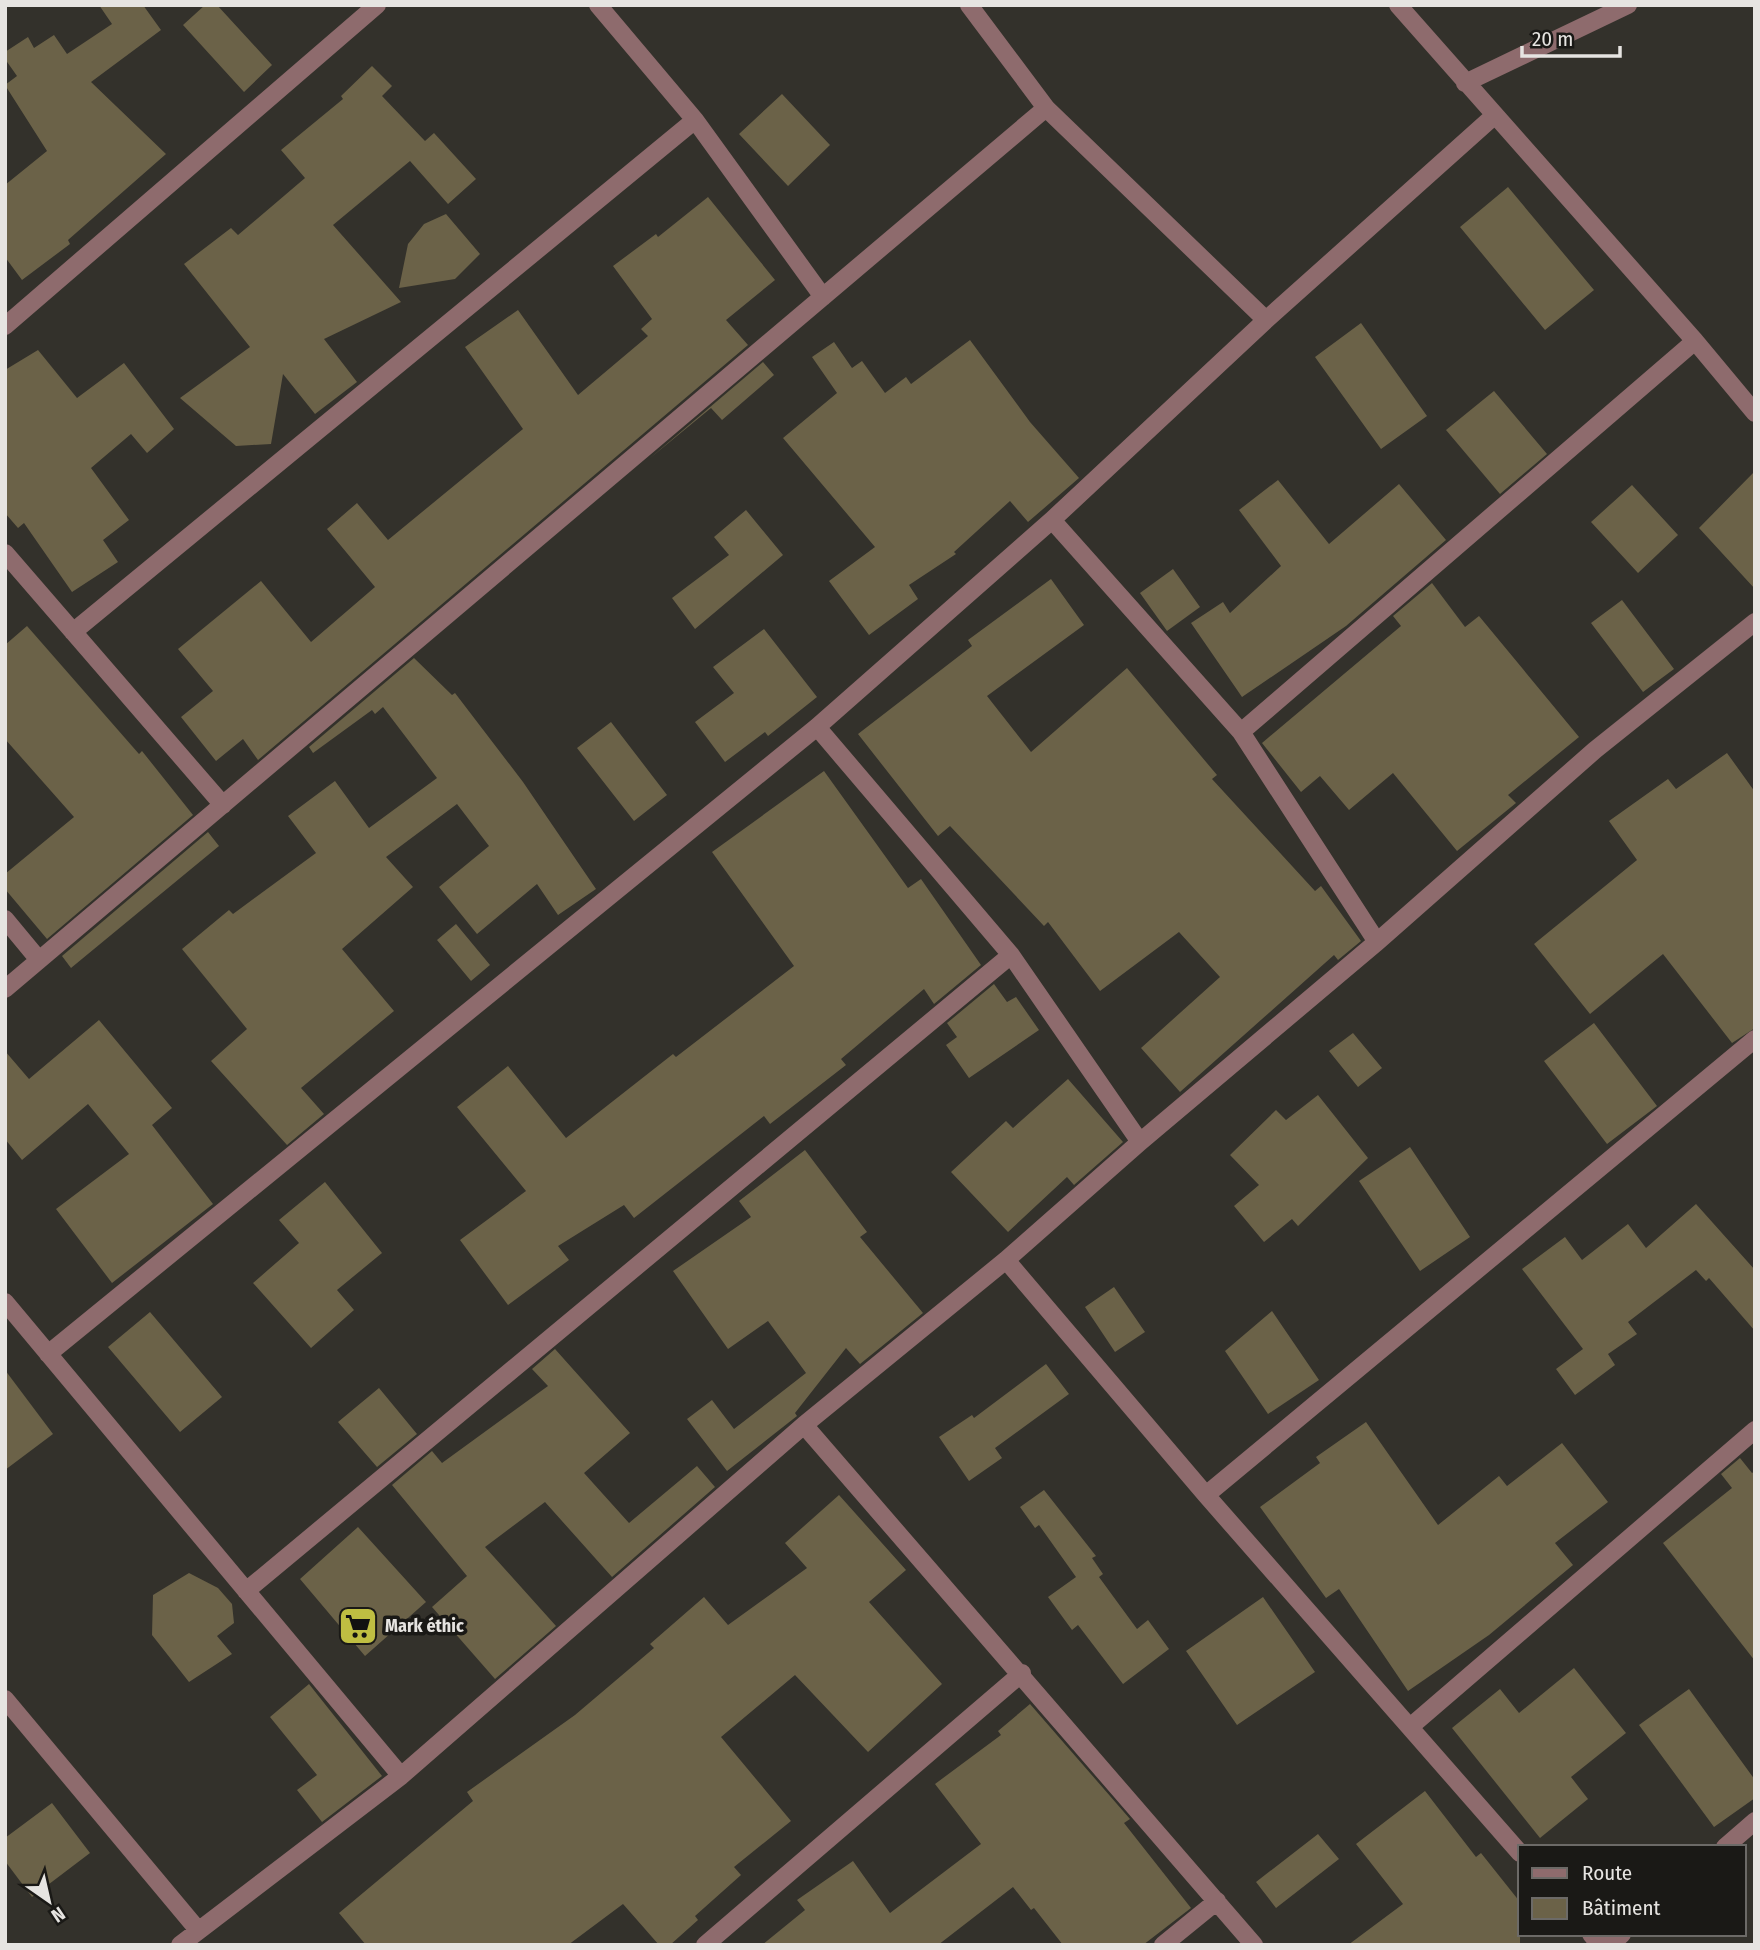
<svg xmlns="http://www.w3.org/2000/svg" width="1760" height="1950" font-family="'Fira Sans Condensed',sans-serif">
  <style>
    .building { fill: #6b6248 }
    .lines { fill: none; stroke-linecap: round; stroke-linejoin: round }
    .minor { stroke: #8e6b6d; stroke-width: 18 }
    .labels { text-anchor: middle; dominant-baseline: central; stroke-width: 7; stroke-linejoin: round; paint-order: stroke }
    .poi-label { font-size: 18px; font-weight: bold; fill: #e6e4e1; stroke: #1a1916; text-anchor: start }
  </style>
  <rect width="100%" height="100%" fill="#33312b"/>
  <path class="building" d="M 99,5 L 143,5 L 161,30 L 91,82 L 166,154 L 68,240 L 70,244 L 22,280 L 5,257 L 5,185 L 47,151 L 5,85 L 17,76 L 5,59 L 5,52 L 28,37 L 34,48 L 54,35 L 67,54 L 112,24 Z
    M 205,5 L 217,5 L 272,65 L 244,92 L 183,25 Z
    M 372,66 L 392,86 L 382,96 L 425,141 L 434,133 L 476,179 L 448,204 L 410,161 L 333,225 L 401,302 L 324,339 L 357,382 L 315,414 L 283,374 L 271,444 L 236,446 L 180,398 L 250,347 L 184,264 L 231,228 L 238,235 L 305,178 L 281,150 L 343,99 L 341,96 Z
    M 782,94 L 830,145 L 788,186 L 739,134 Z
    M 1508,187 L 1594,290 L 1545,330 L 1460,227 Z
    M 708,197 L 775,280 L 726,320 L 748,345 L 258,760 L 243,739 L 216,761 L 181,717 L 213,691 L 178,649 L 261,581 L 311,642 L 375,587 L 327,529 L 357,503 L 388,540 L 523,429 L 465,347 L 518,310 L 578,395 L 648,336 L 641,329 L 652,319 L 613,266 L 656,234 L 658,237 Z
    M 446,214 L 480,254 L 455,279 L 399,288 L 408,244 L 424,224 Z
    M 1361,323 L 1427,416 L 1381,449 L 1315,357 Z
    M 970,340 L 1030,422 L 1079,478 L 1028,522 L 1010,501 L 954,552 L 956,554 L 909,585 L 918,599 L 869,635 L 829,581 L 875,547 L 783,438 L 837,393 L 812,357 L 834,342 L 852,368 L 862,361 L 885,393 L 906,377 L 911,384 Z
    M 38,350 L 77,398 L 124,363 L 174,429 L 147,453 L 131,434 L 91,468 L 129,520 L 103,540 L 118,562 L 72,592 L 24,523 L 18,528 L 5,513 L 5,370 Z
    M 763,362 L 774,375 L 722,420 L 711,408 L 649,459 Z
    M 1494,391 L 1547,454 L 1500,494 L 1446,430 Z
    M 1755,471 L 1755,589 L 1699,528 Z
    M 1278,480 L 1329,544 L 1399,484 L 1446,540 L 1346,626 L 1242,697 L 1191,623 L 1223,602 L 1230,613 L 1281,566 L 1239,510 Z
    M 1632,485 L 1678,535 L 1638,573 L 1591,522 Z
    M 746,510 L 783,555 L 695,629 L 672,598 L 729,555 L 714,537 Z
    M 1173,569 L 1200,607 L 1167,631 L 1140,593 Z
    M 1051,579 L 1084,625 L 987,696 L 1031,752 L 1127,668 L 1217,775 L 1212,779 L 1315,891 L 1321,886 L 1361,941 L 1338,960 L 1334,955 L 1180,1092 L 1141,1048 L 1220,977 L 1179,932 L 1100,991 L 1048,922 L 1044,926 L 950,826 L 938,836 L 858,734 L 972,646 L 968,640 Z
    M 1432,583 L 1465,627 L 1479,616 L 1579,737 L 1508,795 L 1516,803 L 1457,851 L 1393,773 L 1349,810 L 1320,776 L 1301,792 L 1262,743 L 1401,626 L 1393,616 Z
    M 1622,600 L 1674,669 L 1643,692 L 1591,623 Z
    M 27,626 L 139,754 L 142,751 L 193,815 L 47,939 L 5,889 L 5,874 L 74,817 L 5,739 L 5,645 Z
    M 764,629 L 817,697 L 768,736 L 765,732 L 725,762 L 695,722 L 734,693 L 713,667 Z
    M 414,658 L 452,695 L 455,693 L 523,782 L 596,889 L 558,915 L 537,884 L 477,934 L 439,887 L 489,846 L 457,804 L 386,857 L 413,887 L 342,949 L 394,1011 L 301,1088 L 324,1114 L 287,1145 L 211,1061 L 247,1029 L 182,949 L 229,910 L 233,914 L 316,853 L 288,816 L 335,781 L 369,828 L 437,778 L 383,707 L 375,714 L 372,710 L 313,753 L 309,747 Z
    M 611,722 L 667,795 L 634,821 L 577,748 Z
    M 1727,753 L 1755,792 L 1755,1028 L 1732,1043 L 1663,954 L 1590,1014 L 1534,944 L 1637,860 L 1609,821 L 1668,779 L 1676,789 Z
    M 824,771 L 908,888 L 921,879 L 981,965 L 934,1004 L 924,989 L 841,1059 L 846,1065 L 770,1124 L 764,1116 L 634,1218 L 624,1205 L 558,1246 L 569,1260 L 508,1305 L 460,1240 L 526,1191 L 457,1107 L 508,1066 L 566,1138 L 673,1054 L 676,1057 L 794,966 L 712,852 Z
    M 208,832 L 219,846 L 71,968 L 62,956 Z
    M 456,924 L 490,965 L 471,981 L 437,940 Z
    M 994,984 L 1007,1002 L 1016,997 L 1039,1030 L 969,1078 L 946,1045 L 957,1037 L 947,1023 Z
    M 99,1020 L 172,1108 L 152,1125 L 213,1204 L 112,1283 L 56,1209 L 129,1154 L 88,1104 L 22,1160 L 5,1139 L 5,1051 L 29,1079 Z
    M 1594,1023 L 1657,1106 L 1607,1144 L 1544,1061 Z
    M 1353,1033 L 1382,1068 L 1358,1087 L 1329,1051 Z
    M 1068,1079 L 1123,1142 L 1074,1185 L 1067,1177 L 1008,1232 L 951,1172 L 1006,1121 L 1013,1128 Z
    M 1318,1095 L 1368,1158 L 1298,1226 L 1292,1219 L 1264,1242 L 1234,1206 L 1259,1185 L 1230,1155 L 1276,1110 L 1286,1120 Z
    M 1410,1147 L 1470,1237 L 1420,1271 L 1359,1181 Z
    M 805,1150 L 867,1232 L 860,1237 L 923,1313 L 860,1364 L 846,1348 L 795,1413 L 797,1416 L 727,1471 L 687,1419 L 712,1400 L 734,1429 L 806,1373 L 768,1321 L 728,1349 L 673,1271 L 751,1217 L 739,1201 Z
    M 325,1182 L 382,1253 L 337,1290 L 354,1310 L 311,1348 L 253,1283 L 299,1243 L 279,1220 Z
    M 1696,1204 L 1755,1270 L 1755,1331 L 1709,1278 L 1706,1281 L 1696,1270 L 1628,1322 L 1637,1334 L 1608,1354 L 1615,1365 L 1575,1395 L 1556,1369 L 1583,1349 L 1522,1269 L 1565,1237 L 1582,1260 L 1628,1224 L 1646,1248 Z
    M 1114,1287 L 1145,1332 L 1115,1352 L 1085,1307 Z
    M 1272,1311 L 1319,1380 L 1268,1414 L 1225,1351 Z
    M 150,1312 L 222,1397 L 180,1432 L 108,1347 Z
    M 555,1349 L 630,1433 L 584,1473 L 629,1523 L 697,1466 L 715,1487 L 612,1577 L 545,1502 L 485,1547 L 556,1626 L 495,1679 L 432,1607 L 467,1576 L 392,1485 L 432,1451 L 442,1463 L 548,1386 L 532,1369 Z
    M 1046,1364 L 1069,1394 L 995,1448 L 1002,1458 L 969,1481 L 939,1437 L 972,1415 L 974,1418 Z
    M 5,1370 L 53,1434 L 5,1470 Z
    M 379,1388 L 417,1434 L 377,1467 L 338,1422 Z
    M 1366,1422 L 1438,1525 L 1499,1476 L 1507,1486 L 1562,1443 L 1608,1502 L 1555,1543 L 1573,1565 L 1489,1635 L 1408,1691 L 1339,1589 L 1326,1598 L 1260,1507 L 1320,1463 L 1316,1457 Z
    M 1740,1458 L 1752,1473 L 1755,1471 L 1755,1661 L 1663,1543 L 1732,1488 L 1721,1474 Z
    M 1044,1490 L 1096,1556 L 1092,1558 L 1103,1574 L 1099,1577 L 1137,1629 L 1148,1620 L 1169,1649 L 1123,1684 L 1078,1625 L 1072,1630 L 1048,1597 L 1076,1577 L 1039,1525 L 1035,1528 L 1020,1507 Z
    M 839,1495 L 906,1570 L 869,1602 L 942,1684 L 868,1752 L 795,1675 L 721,1737 L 791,1821 L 734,1867 L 741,1875 L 695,1916 L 698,1920 L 670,1945 L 659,1945 L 623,1904 L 568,1945 L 366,1945 L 339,1913 L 473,1801 L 467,1792 L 575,1715 L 654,1648 L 650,1644 L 704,1597 L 728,1625 L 807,1568 L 785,1543 Z
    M 358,1527 L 426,1602 L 365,1656 L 300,1579 Z
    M 189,1573 L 218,1588 L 232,1604 L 234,1623 L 217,1636 L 232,1654 L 189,1682 L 152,1635 L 153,1595 Z
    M 1263,1597 L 1315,1672 L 1237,1725 L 1186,1651 Z
    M 1574,1668 L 1626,1733 L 1571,1777 L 1588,1799 L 1540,1838 L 1452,1728 L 1500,1689 L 1519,1713 Z
    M 309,1684 L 382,1776 L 322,1822 L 297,1790 L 317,1775 L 270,1717 Z
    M 1689,1689 L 1755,1780 L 1755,1798 L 1714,1827 L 1639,1725 Z
    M 1030,1704 L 1130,1819 L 1124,1823 L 1191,1908 L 1143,1945 L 1063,1945 L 1034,1908 L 1031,1910 L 1013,1887 L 938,1945 L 762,1945 L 805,1910 L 797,1900 L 853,1861 L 890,1913 L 981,1844 L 935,1784 L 1001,1735 L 998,1731 Z
    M 1425,1791 L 1476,1857 L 1481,1853 L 1520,1902 L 1520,1945 L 1348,1945 L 1403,1904 L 1356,1844 Z
    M 52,1803 L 90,1853 L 32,1897 L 5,1861 L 5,1838 Z
    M 1318,1834 L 1339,1859 L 1276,1908 L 1256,1882 Z"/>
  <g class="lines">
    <path class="minor" d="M 598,5 L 695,120 L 823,297
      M 969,5 L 1046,108 L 1266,320
      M 1398,5 L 1695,341 L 1755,413
      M 1465,83 L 1628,5
      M 5,326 L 377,5
      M 1052,520 L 1241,732 L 1377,942
      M 5,553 L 223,805
      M 73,632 L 695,120
      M 817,727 L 1011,955 L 1140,1142
      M 1241,732 L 1695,341
      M 5,919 L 39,960
      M 5,989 L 1046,108
      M 1006,1260 L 1206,1495 L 1520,1853
      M 5,1302 L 401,1776
      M 48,1354 L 817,727 L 1052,520 L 1266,320 L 1495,115
      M 804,1425 L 1254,1945
      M 1206,1495 L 1755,1039
      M 246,1591 L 1011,955
      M 5,1699 L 198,1930
      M 1410,1727 L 1755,1430
      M 1725,1847 L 1755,1821
      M 1591,1934 L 1600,1945
      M 180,1945 L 401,1776 L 804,1425 L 1006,1260 L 1140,1142 L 1377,942 L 1595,750 L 1755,622
      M 705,1945 L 1022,1673
      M 1163,1945 L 1217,1901
      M 1610,1945 L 1622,1934"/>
  </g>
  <defs>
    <g id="supermarket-square" transform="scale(2.0125)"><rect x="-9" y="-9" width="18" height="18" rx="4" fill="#bfbe42" stroke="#1a1916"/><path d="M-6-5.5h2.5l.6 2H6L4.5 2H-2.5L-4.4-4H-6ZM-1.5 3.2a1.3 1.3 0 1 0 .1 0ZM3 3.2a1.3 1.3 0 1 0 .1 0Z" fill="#111"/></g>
  </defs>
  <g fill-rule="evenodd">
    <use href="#supermarket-square" x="358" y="1626"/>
  </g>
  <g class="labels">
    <g class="poi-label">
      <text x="385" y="1626">Mark éthic</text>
    </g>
  </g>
  <rect width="1760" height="1950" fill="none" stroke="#e6e4e1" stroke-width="14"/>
  <rect x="1518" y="1845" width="228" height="91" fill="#1a1916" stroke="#6c6a67" stroke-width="2"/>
  <rect x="1532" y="1868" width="35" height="10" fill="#8e6b6d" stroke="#6c6a67" stroke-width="2"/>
  <text x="1582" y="1880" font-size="21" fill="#e6e4e1">Route</text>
  <rect x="1532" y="1898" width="35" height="21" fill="#6b6248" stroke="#6c6a67" stroke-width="2"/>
  <text x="1582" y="1915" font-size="21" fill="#e6e4e1">Bâtiment</text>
  <g transform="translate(49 1901) rotate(146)" stroke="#1a1916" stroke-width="5" paint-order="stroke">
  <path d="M0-5L12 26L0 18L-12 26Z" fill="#e6e4e1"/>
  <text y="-10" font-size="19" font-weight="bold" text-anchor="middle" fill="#e6e4e1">N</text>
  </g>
  <path d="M1522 46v10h98v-10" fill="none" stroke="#e6e4e1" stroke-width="3.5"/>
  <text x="1532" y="46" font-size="21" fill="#e6e4e1" stroke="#1a1916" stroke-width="5" paint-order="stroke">20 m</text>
</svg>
